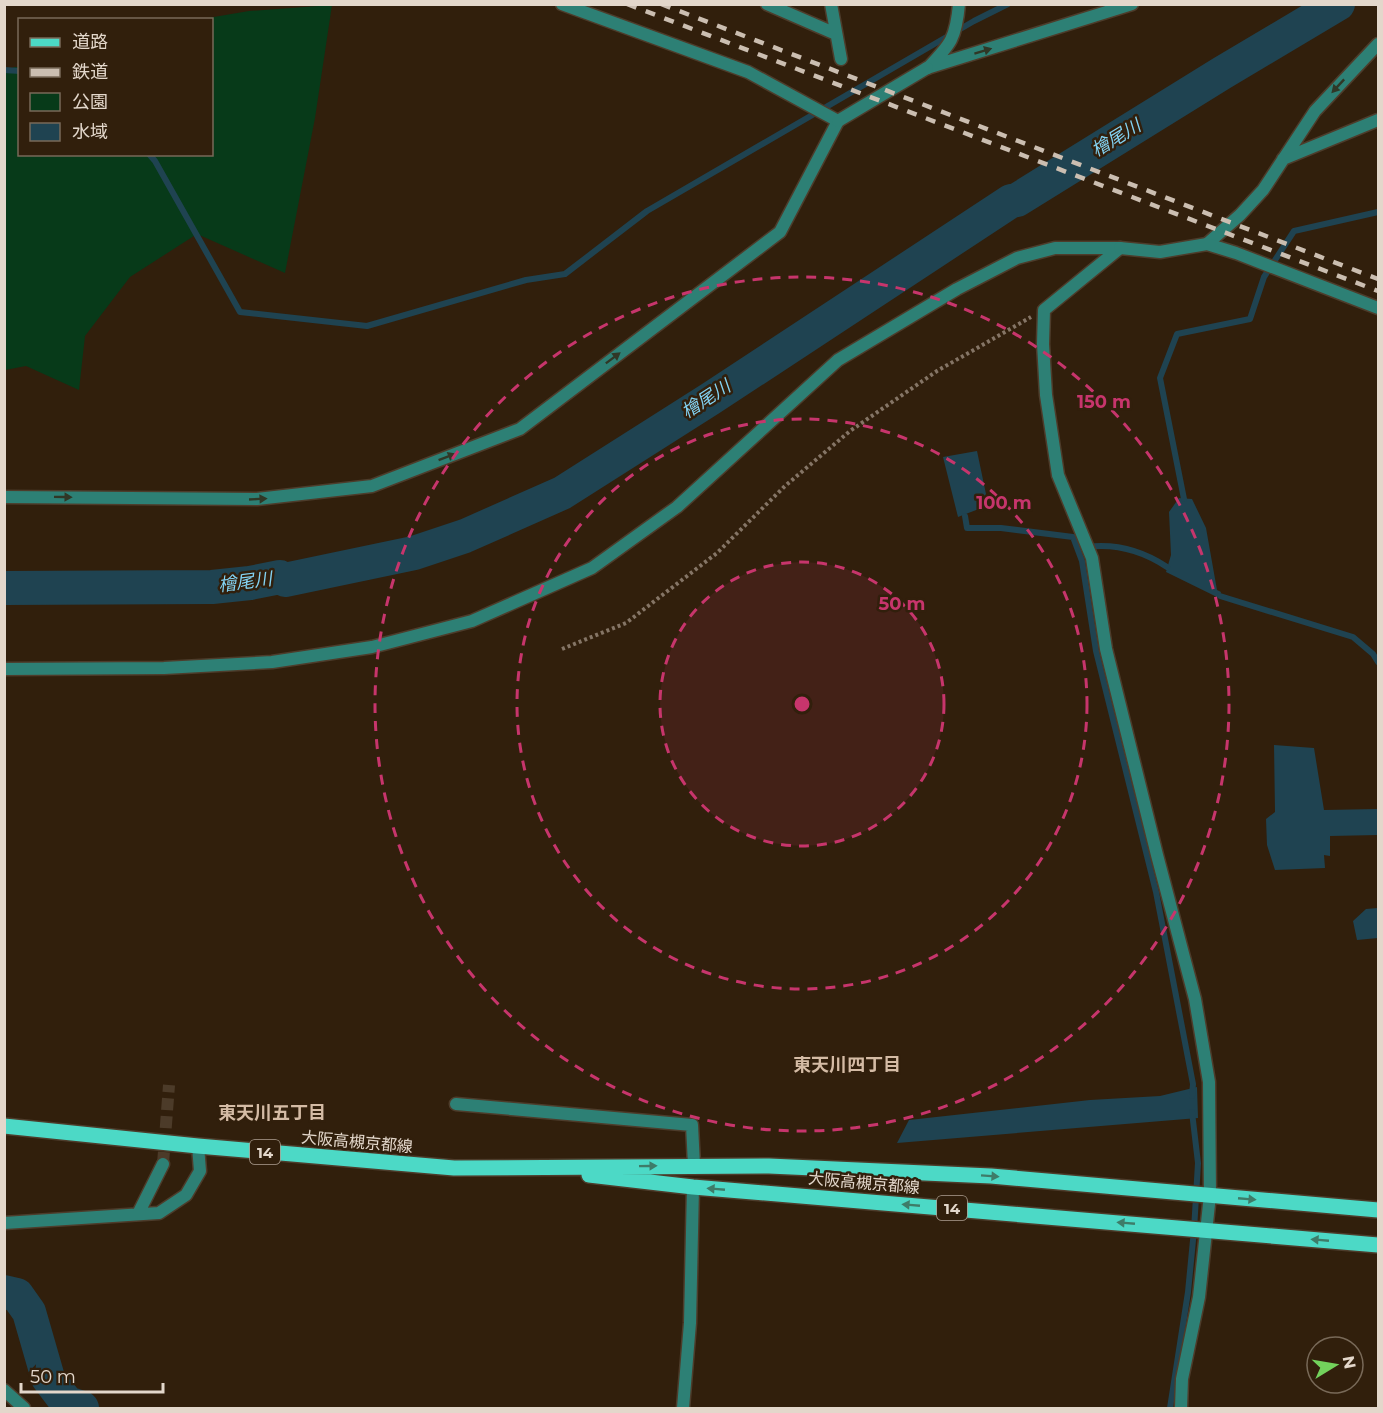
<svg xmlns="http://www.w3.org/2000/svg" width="1383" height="1413" font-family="Montserrat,'Noto Sans JP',sans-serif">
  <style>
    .green { fill: #073a19 }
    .water { fill: #1f4351 }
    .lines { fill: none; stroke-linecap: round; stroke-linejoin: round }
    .stream { stroke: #1f4351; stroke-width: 6 }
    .river { stroke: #1f4351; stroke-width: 34 }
    .minor-tunnel { stroke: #4c3b29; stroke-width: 12; stroke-dasharray: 12 6; stroke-linecap: butt }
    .minor-casing { stroke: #4d3c2b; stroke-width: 15 }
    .tertiary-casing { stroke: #4d3c2b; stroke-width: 15 }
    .primary-casing { stroke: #4d3c2b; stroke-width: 18 }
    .path { stroke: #857566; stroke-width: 4; stroke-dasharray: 3 3; stroke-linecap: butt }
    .minor { stroke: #2d8075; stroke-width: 12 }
    .tertiary { stroke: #2d8075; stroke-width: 12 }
    .primary { stroke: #4cd9c6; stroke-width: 15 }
    .rail { stroke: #cbbeb1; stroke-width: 4.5; stroke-dasharray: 10 10; stroke-linecap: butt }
    .oneway { fill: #303726 }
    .oneway2 { fill: #3e7c69 }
    .ring { fill: none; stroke: #c7356c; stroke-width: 3; stroke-dasharray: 10 8 }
    .labels { text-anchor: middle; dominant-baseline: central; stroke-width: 5; stroke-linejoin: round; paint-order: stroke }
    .shield { fill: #311f0c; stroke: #aea092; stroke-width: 1.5 }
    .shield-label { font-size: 15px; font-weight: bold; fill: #e3d7cb }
    .street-label { font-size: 16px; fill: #e3d7cb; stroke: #311f0c }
    .water-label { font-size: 18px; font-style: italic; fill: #83d3f3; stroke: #311f0c }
    .neighbourhood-label { font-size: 18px; font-weight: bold; fill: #d4bba5; stroke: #311f0c }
    .centre { fill: #c7356c; stroke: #311f0c; stroke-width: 3 }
    .ring-label { font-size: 18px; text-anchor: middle; font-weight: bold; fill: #c7356c; stroke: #311f0c; stroke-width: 5; stroke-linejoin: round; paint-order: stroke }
  </style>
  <rect width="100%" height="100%" fill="#311f0c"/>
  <path class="green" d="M 332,5 L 315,118 L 285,273 L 197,234 L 130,277 L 85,336 L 79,390 L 26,366 L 5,370 L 5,74 L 14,67 L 19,67 L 20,154 L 212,154 L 212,20 L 202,19 L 249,11 Z"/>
  <path class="water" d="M 977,451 L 986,494 L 984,507 L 958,517 L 943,457 Z
    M 1179,498 L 1192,499 L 1206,528 L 1217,590 L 1221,592 L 1219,598 L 1166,572 L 1171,555 L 1169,512 Z
    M 1274,745 L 1314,748 L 1324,810 L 1378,809 L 1378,835 L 1330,836 L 1330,856 L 1324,855 L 1325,868 L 1275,870 L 1267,845 L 1266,819 L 1275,812 Z
    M 1378,908 L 1378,938 L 1357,940 L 1353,921 L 1366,909 Z
    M 1197,1087 L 1198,1118 L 897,1143 L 909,1120 L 1090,1100 L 1160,1096 Z"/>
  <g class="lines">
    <path class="stream" d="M 4,70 L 20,71
      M 149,154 L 155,161 L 240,312 L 367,326 L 526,280 L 565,274 L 647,211 L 974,21 L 1008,4
      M 1184,499 L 1160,378 L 1177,334 L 1250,319 L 1264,277 L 1294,231 L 1378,212
      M 965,516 L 967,528 L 1001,528 L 1073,537 L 1082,561 L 1096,651 L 1156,892 L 1193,1084 L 1192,1096
      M 1086,547 C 1116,543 1143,551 1167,567
      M 1220,596 L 1353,637 L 1373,654 L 1378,662
      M 1170,1408 L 1188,1292 L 1194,1230 L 1198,1163 L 1192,1112"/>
    <path class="river" d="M 4,588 L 212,587 L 250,583 L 280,577 L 285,580 L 414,553 L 465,536 L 562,493 L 710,399 L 1011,201 L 1017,200 L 1222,73 L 1338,4
      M 4,1292 L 17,1295 L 29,1312 L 48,1378 L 67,1403 L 82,1408"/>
    <path class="minor-tunnel" d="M 163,1164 L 169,1085"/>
    <g class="minor-casing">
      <path id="minor" d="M 767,4 L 836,34
        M 831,4 L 841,59
        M 927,68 L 1132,4
        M 928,68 C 951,44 956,38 959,4
        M 1283,159 L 1378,120
        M 1207,244 L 1240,215 L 1263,190 L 1315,111 L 1378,44
        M 1120,248 L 1044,310 L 1043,344 L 1046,395 L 1058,475 L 1092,558 L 1106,649 L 1157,855 L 1195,999 L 1209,1082 L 1210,1195 L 1199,1297 L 1182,1379 L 1181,1408
        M 4,497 L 257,499 L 372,486 L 520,429 L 780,232 L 838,121 L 748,72 L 562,4
        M 4,669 L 164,668 L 272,662 L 372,647 L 472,621 L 592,568 L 677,507 L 838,360 L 957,289 L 1017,258 L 1055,248 L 1120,248
        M 456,1104 L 692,1125 L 694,1165
        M 138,1214 L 163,1164
        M 4,1223 L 159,1213 L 186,1195 L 200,1171 L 198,1146
        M 4,1390 L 24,1408
        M 683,1408 L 690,1323 L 693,1187"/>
    </g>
    <g class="tertiary-casing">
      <path id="tertiary" d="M 838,121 L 927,68
        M 1120,248 L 1160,252 L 1207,244 L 1236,253 L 1378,308"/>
    </g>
    <g class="primary-casing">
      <path id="primary" d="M 4,1126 L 198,1146 L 454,1168 L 769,1166 L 991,1176 L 1378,1210
        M 589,1175 L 693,1187 L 1378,1245"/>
    </g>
    <path class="path" d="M 562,649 L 626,623 L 717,553 L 785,486 L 850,431 L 937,371 L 1031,317"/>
    <use href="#minor" class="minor"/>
    <use href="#tertiary" class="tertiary"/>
    <use href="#primary" class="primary"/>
    <path class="rail" d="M 627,4 L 1378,291
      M 661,4 L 1378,279"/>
  </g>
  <defs><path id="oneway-solid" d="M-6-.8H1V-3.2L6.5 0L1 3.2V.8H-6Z" transform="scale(1.5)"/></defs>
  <g class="oneway">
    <use href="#oneway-solid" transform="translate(983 51) rotate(-17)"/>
    <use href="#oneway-solid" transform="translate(1338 86) rotate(133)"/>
    <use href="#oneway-solid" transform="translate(613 358) rotate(-37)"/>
    <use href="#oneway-solid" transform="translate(447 457) rotate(-21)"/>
    <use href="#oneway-solid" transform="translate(63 497) rotate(1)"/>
    <use href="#oneway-solid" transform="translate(258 499) rotate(-3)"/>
  </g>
  <g class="oneway2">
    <use href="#oneway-solid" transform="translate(648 1166) rotate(-1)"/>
    <use href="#oneway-solid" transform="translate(990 1176) rotate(4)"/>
    <use href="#oneway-solid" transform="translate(716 1189) rotate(-175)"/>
    <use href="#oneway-solid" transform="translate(1247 1199) rotate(5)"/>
    <use href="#oneway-solid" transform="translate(911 1205) rotate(-175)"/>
    <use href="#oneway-solid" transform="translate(1126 1223) rotate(-175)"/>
    <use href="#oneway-solid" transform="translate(1320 1240) rotate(-175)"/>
  </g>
  <circle cx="802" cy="704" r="142" fill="#c7356c" fill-opacity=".12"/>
  <g class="ring">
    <circle cx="802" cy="704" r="142"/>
    <circle cx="802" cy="704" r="285"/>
    <circle cx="802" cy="704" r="427"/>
  </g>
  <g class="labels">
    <g class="shield">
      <rect x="250" y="1140" width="30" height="24" rx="4.5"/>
      <rect x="937" y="1196" width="30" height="24" rx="4.5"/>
    </g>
    <g class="shield-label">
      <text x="265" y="1152">14</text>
      <text x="952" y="1208">14</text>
    </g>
    <g class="street-label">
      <text transform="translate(357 1142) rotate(5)">大阪高槻京都線</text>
      <text transform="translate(864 1183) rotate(5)">大阪高槻京都線</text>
    </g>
    <g class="water-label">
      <text transform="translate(1116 138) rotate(-31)">檜尾川</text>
      <text transform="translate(706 399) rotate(-33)">檜尾川</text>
      <text transform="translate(245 582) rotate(-7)">檜尾川</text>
    </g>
    <g class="neighbourhood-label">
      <text x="847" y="1065">東天川四丁目</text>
      <text x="272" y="1113">東天川五丁目</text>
    </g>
  </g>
  <circle cx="802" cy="704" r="9" class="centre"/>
  <g class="ring-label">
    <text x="1104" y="408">150 m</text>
    <text x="1004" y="509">100 m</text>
    <text x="902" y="610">50 m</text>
  </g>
  <rect width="1383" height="1413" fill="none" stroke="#e3d7cb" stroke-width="12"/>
  <rect x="18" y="18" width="195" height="138" fill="#311f0c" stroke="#786958" stroke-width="1.5"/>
  <rect x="30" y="38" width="30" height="9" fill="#4cd9c6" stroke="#786958" stroke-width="1.5"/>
  <text x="72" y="48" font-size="18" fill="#e3d7cb">道路</text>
  <rect x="30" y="68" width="30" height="9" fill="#cbbeb1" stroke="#786958" stroke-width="1.5"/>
  <text x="72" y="78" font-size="18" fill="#e3d7cb">鉄道</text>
  <rect x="30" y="93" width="30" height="18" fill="#073a19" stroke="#786958" stroke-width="1.5"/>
  <text x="72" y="108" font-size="18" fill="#e3d7cb">公園</text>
  <rect x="30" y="123" width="30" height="18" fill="#1f4351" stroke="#786958" stroke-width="1.5"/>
  <text x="72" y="138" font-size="18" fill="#e3d7cb">水域</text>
  <g transform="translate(1335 1365) rotate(79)"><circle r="28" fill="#311f0c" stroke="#786958" stroke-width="1.5"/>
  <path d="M0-4.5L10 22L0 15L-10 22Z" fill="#73d25c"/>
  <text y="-9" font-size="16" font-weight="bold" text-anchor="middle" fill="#e3d7cb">N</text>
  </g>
  <path d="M21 1383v9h142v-9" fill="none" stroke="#e3d7cb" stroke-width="3"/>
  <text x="30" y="1383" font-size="18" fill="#e3d7cb" stroke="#311f0c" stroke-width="4.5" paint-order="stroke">50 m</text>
</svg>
